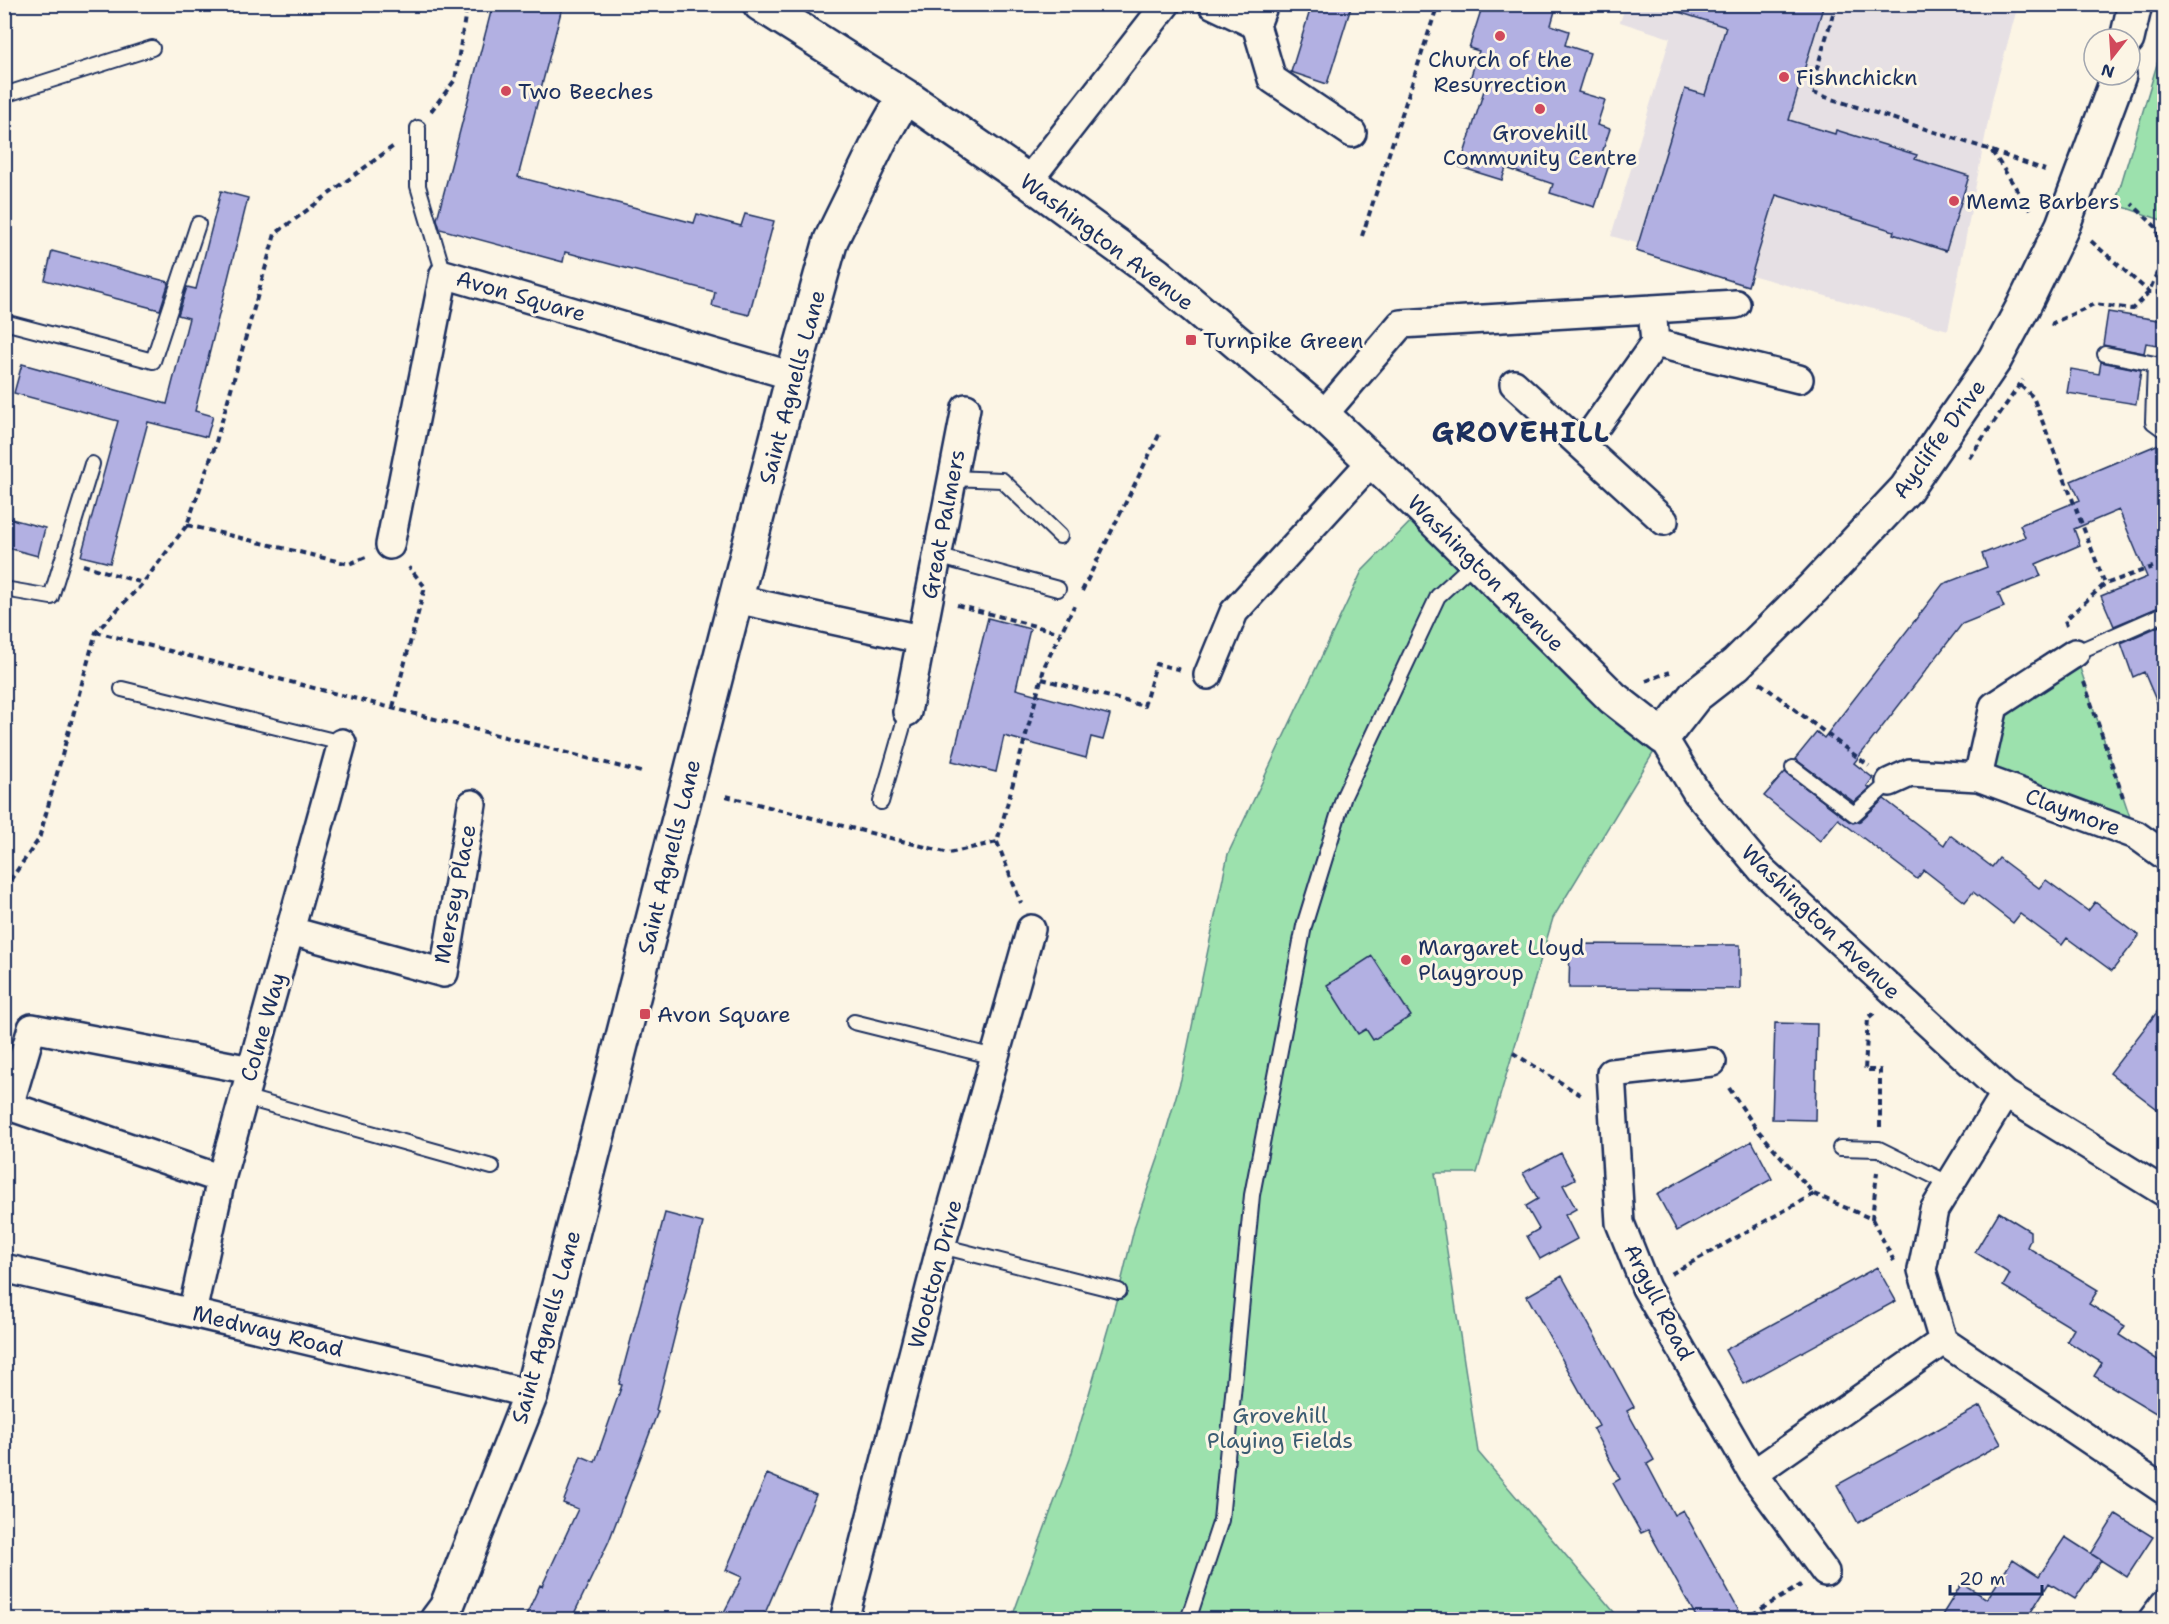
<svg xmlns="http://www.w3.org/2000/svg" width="2169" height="1624" font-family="'Shantell Sans',sans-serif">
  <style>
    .built { fill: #e6e0e4 }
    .green { fill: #9ce1ad; stroke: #5c8886; stroke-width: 1.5 }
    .building { fill: #b2b0e2; stroke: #1b2f5e; stroke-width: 1.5 }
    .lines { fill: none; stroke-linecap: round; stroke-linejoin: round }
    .lane-casing { stroke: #1b2f5e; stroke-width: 18 }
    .street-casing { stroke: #1b2f5e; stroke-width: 32 }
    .secondary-casing { stroke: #1b2f5e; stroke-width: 38 }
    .path { stroke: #1b2f5e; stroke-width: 4; stroke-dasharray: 6 4.5; stroke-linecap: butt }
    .lane { stroke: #fcf5e5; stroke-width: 14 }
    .street { stroke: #fcf5e5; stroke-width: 27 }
    .secondary { stroke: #fcf5e5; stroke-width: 33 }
    .poi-dot { fill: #d1495b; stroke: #fcf5e5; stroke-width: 2 }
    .labels { text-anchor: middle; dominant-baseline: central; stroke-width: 6; stroke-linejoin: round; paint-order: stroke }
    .poi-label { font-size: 22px; fill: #1b2f5e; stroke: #fcf5e5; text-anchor: start }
    .street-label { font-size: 22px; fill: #1b2f5e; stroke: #fcf5e5 }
    .park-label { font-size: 22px; fill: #3b5c72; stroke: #fcf5e5 }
    .district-label { font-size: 28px; font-weight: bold; letter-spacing: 1.5px; fill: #1b2f5e; stroke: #fcf5e5 }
  </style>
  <rect width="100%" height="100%" fill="#fcf5e5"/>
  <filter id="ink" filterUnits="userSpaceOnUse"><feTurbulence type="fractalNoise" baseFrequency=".0167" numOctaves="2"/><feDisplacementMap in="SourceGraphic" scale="12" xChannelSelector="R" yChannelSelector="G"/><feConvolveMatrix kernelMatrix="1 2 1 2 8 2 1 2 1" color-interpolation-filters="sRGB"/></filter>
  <g filter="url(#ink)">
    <path class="built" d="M 1626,5 L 2018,5 L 1993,96 L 1948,330 L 1611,236 L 1670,38 L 1620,22 Z"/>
    <path class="green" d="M 2164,41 L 2164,221 L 2115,204 Z
      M 1423,509 L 1663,737 L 1553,918 L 1477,1173 L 1435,1173 L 1478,1452 L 1620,1619 L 1011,1620 L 1070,1459 L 1119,1291 L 1135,1225 L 1158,1159 L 1181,1079 L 1228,854 L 1362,571 Z
      M 2075,653 L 2136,835 L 1978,777 L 1994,706 Z"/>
    <path class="building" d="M 493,4 L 563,4 L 518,177 L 694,223 L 697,214 L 741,226 L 745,214 L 774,221 L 749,315 L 712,306 L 715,292 L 565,252 L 563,262 L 440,229 L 437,219 Z
      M 1312,4 L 1352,4 L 1327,84 L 1291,72 Z
      M 1483,4 L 1557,4 L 1551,25 L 1569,31 L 1565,45 L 1590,53 L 1578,92 L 1605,100 L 1597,125 L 1610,129 L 1600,159 L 1610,162 L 1595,207 L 1550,193 L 1553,184 L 1506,168 L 1502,180 L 1460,167 L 1486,84 L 1470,79 L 1479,51 L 1469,48 Z
      M 1673,4 L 1824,4 L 1789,120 L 1835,134 L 1836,130 L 1917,155 L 1915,159 L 1969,176 L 1946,251 L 1893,234 L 1894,231 L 1776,195 L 1748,286 L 1636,251 L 1685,89 L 1705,95 L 1726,27 L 1672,10 Z
      M 221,191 L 248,198 L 195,411 L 213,416 L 207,437 L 148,422 L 110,563 L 81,556 L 118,421 L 14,393 L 22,364 L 167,404 L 189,318 L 178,315 L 187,287 L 196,289 Z
      M 52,251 L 169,282 L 160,310 L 45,280 Z
      M 2108,312 L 2164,321 L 2164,346 L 2146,343 L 2144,353 L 2103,345 Z
      M 2101,362 L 2141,370 L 2136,404 L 2067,393 L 2071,369 L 2099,374 Z
      M 2164,442 L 2164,605 L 2114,626 L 2101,596 L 2147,577 L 2119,510 L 2074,529 L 2080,545 L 2036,564 L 2041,576 L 1998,593 L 2004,607 L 1962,624 L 1854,763 L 1873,778 L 1867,786 L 1870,788 L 1854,802 L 1795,759 L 1817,732 L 1824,738 L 1943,584 L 1987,567 L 1982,554 L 2025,537 L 2020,525 L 2080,500 L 2071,481 Z
      M 4,517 L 45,528 L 38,556 L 4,547 Z
      M 988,618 L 1030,629 L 1016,689 L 1110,715 L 1103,740 L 1091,737 L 1086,758 L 1004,736 L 996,772 L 952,761 Z
      M 2164,624 L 2164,719 L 2144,672 L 2133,677 L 2121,643 Z
      M 1785,772 L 1849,821 L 1853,823 L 1860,821 L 1884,799 L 1944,845 L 1950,835 L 1992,867 L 1999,858 L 2039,888 L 2046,880 L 2088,911 L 2095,902 L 2139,936 L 2112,971 L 2067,938 L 2062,945 L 2020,914 L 2013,923 L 1973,892 L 1965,902 L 1924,870 L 1917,879 L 1838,819 L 1820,841 L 1764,796 Z
      M 1570,944 L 1740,945 L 1740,989 L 1569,988 Z
      M 1372,956 L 1411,1016 L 1373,1040 L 1366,1029 L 1358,1034 L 1327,985 Z
      M 2164,1003 L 2164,1114 L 2110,1073 Z
      M 1775,1023 L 1817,1024 L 1815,1120 L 1772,1119 Z
      M 1752,1141 L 1772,1179 L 1677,1231 L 1657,1194 Z
      M 1561,1153 L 1575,1179 L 1563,1185 L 1576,1209 L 1565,1215 L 1577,1239 L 1540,1259 L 1527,1236 L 1539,1229 L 1526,1206 L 1538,1199 L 1523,1173 Z
      M 1999,1212 L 2030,1231 L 2030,1240 L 2027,1247 L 2098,1290 L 2089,1304 L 2125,1326 L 2119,1335 L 2164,1364 L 2164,1418 L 2094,1376 L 2102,1363 L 2067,1341 L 2074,1329 L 2003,1286 L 2010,1274 L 1975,1252 Z
      M 665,1213 L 703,1223 L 656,1410 L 658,1411 L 609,1541 L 571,1620 L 524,1620 L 540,1585 L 542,1586 L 578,1509 L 563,1503 L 581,1456 L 595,1462 L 622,1385 L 619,1384 Z
      M 1877,1267 L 1896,1301 L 1744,1384 L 1725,1350 Z
      M 1562,1276 L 1634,1407 L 1627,1411 L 1654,1460 L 1647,1464 L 1674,1515 L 1683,1510 L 1739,1611 L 1723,1620 L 1698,1620 L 1648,1530 L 1641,1533 L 1613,1483 L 1620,1479 L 1593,1429 L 1599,1426 L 1527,1296 Z
      M 1980,1406 L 2001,1444 L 1858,1523 L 1837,1485 Z
      M 767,1474 L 816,1495 L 762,1620 L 720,1620 L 742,1577 L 726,1570 Z
      M 2116,1514 L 2153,1537 L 2127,1577 L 2091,1554 Z
      M 2065,1537 L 2101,1560 L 2075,1599 L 2049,1583 L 2026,1620 L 1939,1620 L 1962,1583 L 1987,1599 L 2013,1559 L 2039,1576 Z"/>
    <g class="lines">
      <g class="lane-casing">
        <path id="lane" d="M 4,95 L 152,48
          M 418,128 L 418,186 L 444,274
          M 4,322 L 153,361 L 198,224
          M 2105,354 L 2155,364 L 2153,422 L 2164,430
          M 951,478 L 1002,480 L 1060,536
          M 937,556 L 1058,589
          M 4,589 L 51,597 L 92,464
          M 2075,653 L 2164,614
          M 122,689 L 342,743
          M 1793,768 L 1854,814 L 1890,782
          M 881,802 L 907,712
          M 854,1022 L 995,1057
          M 243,1097 L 492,1167
          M 1840,1148 L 1879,1149 L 1950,1184
          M 941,1246 L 1119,1291
          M 1188,1620 L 1221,1520 L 1252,1195 L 1304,926 L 1344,796 L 1438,596 L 1475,562"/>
      </g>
      <g class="street-casing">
        <path id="street" d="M 1212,4 L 1256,25 L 1264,4
          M 1256,25 L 1272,79 L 1352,133
          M 1028,181 L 1166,4
          M 1655,343 L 1799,379
          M 1514,384 L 1664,521
          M 1323,415 L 1401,324 L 1736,304
          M 1582,446 L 1655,343 L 1652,309
          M 390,545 L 444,274 L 793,376
          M 736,599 L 920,639
          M 1208,675 L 1234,612 L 1371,462
          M 907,712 L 966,408
          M 1663,737 L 1697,793 L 1762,870 L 2005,1094 L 2164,1192
          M 1978,777 L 1994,706 L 2075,653
          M 1890,782 L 1910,773 L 1978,777 L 2136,835 L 2164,855
          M 291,931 L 444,973 L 472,804
          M 1712,1062 L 1611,1073 L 1620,1223 L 1646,1288 L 1753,1474 L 1825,1572
          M 2005,1094 L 1934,1210 L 1922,1270 L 1943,1341 L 2164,1490
          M 221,1179 L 9,1106 L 32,1028 L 251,1070
          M 4,1268 L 531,1394
          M 192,1313 L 221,1179 L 342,743
          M 1753,1474 L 1943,1341
          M 844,1620 L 941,1246 L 1031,929
          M 2152,1620 L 2164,1604"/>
      </g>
      <g class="secondary-casing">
        <path id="secondary" d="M 760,4 L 905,96 L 1028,181 L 1156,274 L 1323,415 L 1423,509 L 1613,698 L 1663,737 L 1695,696 L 1736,664 L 1814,587 L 1906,489 L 1995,359 L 2023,307 L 2063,225 L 2119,75
          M 2127,39 L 2135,4
          M 437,1620 L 446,1608 L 531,1394 L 793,376 L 831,240 L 880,140 L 905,96"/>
      </g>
      <path class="path" d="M 1836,4 L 1810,92 L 1991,150 L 2031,211
        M 431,111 L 455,80 L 467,4
        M 1992,151 L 2045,170
        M 1362,236 L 1438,4
        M 2091,241 L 2149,292 L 2164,292
        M 2052,326 L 2053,323 L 2094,304 L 2132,309 L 2149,292 L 2163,258 L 2156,227 L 2132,204
        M 2020,385 L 2033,397 L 2105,584
        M 1969,458 L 2023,380
        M 187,525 L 349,564 L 366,557
        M 83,565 L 143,583
        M 1082,591 L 1161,431
        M 957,605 L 1061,633
        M 2067,626 L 2065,620 L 2105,584 L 2164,563
        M 96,632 L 645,773
        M 1042,679 L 1144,706 L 1156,664 L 1182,670
        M 1646,681 L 1670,672
        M 2084,682 L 2124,800
        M 1760,683 L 1869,766
        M 393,707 L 425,587 L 409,567
        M 726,796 L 949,853 L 997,842 L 1045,665 L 1074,606
        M 997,842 L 1021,903
        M 4,889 L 39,839 L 96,632 L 143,583 L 187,525 L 214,449 L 275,234 L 395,145
        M 1874,1013 L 1868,1018 L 1865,1070 L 1880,1070 L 1880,1129
        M 1513,1053 L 1584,1097
        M 1814,1194 L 1872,1219 L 1894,1261
        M 1872,1219 L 1877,1172
        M 1671,1274 L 1814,1194 L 1755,1127 L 1727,1085
        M 1743,1620 L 1801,1585"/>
      <use href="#lane" class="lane"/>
      <use href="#street" class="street"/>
      <use href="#secondary" class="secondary"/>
    </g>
  </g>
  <g class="poi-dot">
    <circle cx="1500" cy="36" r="6"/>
    <circle cx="1784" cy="77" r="6"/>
    <circle cx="506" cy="91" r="6"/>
    <circle cx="1540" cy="109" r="6"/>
    <circle cx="1954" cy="201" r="6"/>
    <rect x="1185" y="334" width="12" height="12" rx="3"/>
    <circle cx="1406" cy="960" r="6"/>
    <rect x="639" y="1008" width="12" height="12" rx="3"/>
  </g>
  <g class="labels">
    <g class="poi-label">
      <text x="1500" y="59" text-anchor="middle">Church of the<tspan x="1500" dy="25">Resurrection</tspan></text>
      <text x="1796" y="77">Fishnchickn</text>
      <text x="518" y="91">Two Beeches</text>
      <text x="1540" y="132" text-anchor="middle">Grovehill<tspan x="1540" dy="25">Community Centre</tspan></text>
      <text x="1966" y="201">Memz Barbers</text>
      <text x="1203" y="340">Turnpike Green</text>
      <text x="1418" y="947">Margaret Lloyd<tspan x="1418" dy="25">Playgroup</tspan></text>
      <text x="657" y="1014">Avon Square</text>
    </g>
    <g class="street-label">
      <text transform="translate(1107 242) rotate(37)">Washington Avenue</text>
      <text transform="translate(521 296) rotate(16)">Avon Square</text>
      <text transform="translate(792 387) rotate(-75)">Saint Agnells Lane</text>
      <text transform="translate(1939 439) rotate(-54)">Aycliffe Drive</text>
      <text transform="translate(943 524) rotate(-79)">Great Palmers</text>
      <text transform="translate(1486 573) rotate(45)">Washington Avenue</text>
      <text transform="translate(2073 812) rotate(20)">Claymore</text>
      <text transform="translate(669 857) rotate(-76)">Saint Agnells Lane</text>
      <text transform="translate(455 894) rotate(-79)">Mersey Place</text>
      <text transform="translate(1821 922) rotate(44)">Washington Avenue</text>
      <text transform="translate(263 1027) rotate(-74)">Colne Way</text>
      <text transform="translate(935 1274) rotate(-75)">Wootton Drive</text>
      <text transform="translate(1659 1302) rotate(63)">Argyll Road</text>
      <text transform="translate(546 1327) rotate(-74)">Saint Agnells Lane</text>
      <text transform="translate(268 1331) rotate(14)">Medway Road</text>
    </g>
    <g class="park-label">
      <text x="1280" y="1415">Grovehill<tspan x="1280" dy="25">Playing Fields</tspan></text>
    </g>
    <g class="district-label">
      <text x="1521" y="432">GROVEHILL</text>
    </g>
  </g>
  <rect width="2169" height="1624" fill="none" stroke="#fcf5e5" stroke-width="24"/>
  <rect x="12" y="12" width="2145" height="1600" fill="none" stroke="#1b2f5e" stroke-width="2" filter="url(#ink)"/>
  <g transform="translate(2112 57) rotate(197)"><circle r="28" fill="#fcf5e5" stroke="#a2a6af" stroke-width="1.5"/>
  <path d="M0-4.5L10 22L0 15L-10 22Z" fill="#d1495b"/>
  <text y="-9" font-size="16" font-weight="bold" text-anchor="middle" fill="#1b2f5e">N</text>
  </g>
  <path d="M1950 1585v9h92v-9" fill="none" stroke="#1b2f5e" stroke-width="3"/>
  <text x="1959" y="1585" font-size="18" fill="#1b2f5e" stroke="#fcf5e5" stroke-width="4.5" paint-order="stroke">20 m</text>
</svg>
